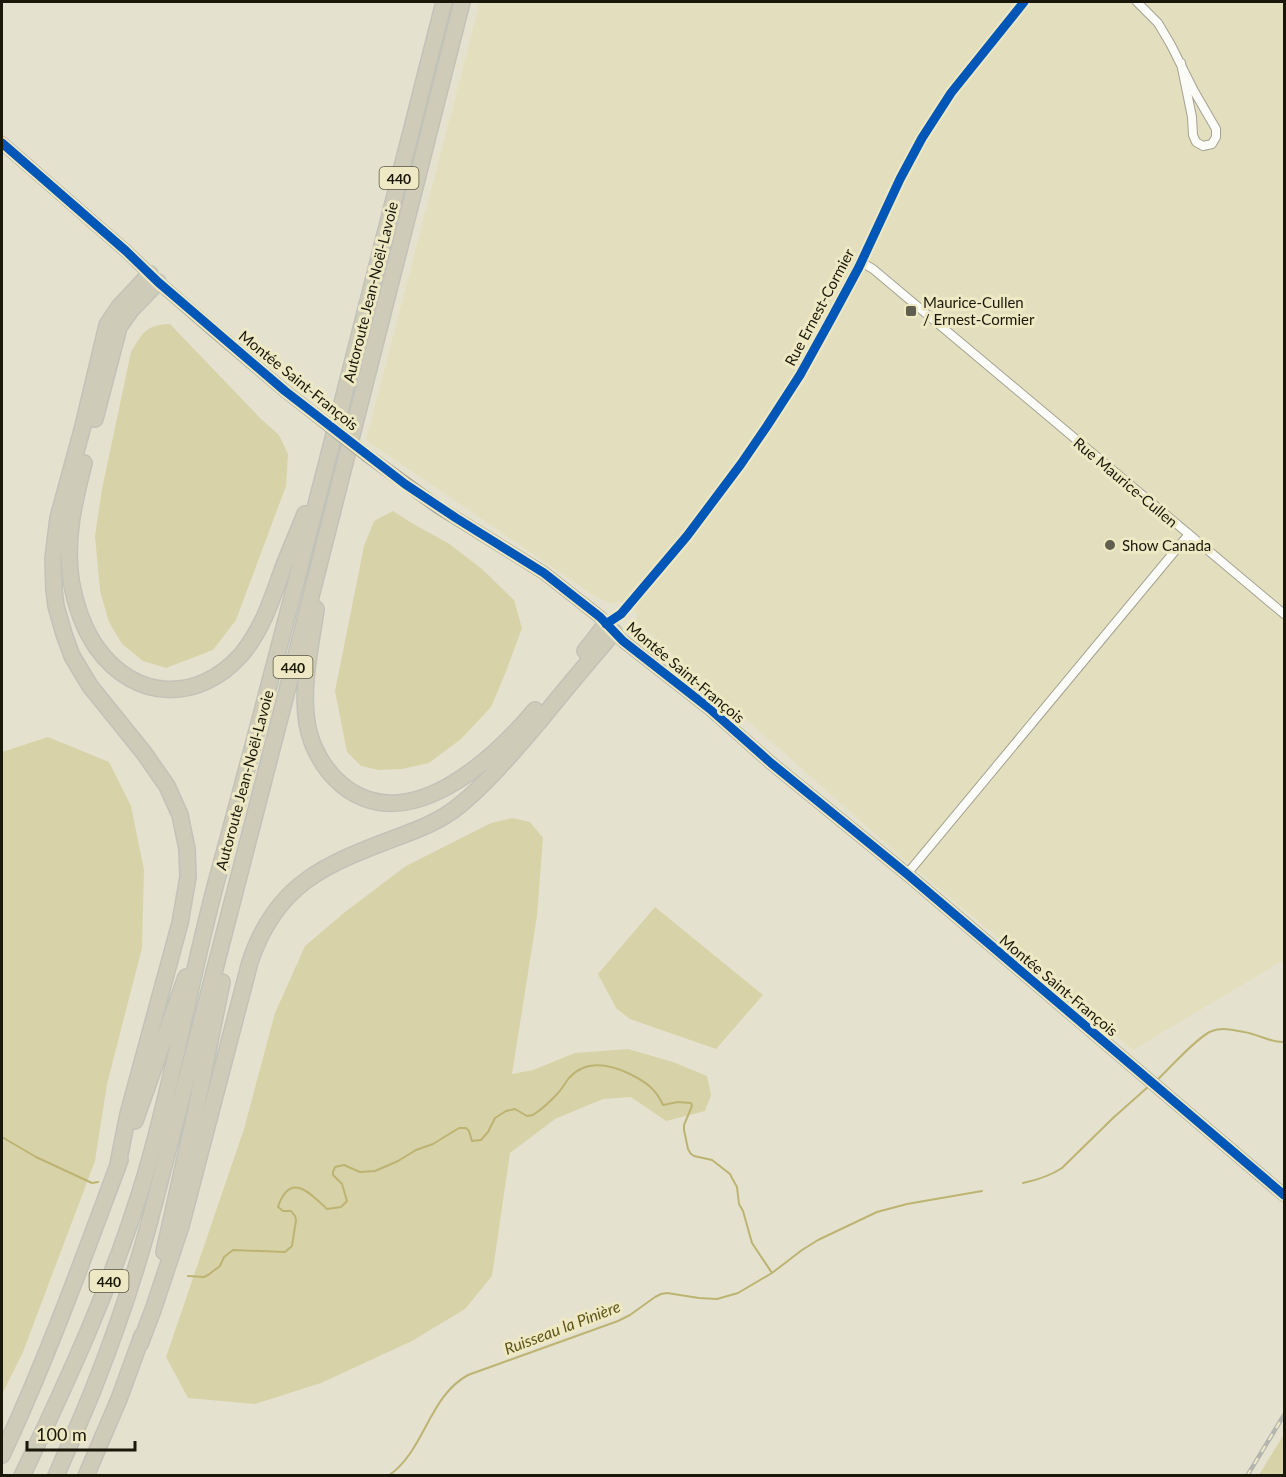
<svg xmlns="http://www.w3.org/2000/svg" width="1286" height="1477" font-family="Lato,sans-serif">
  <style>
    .built { fill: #e3dfbe }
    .green { fill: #d8d2a8 }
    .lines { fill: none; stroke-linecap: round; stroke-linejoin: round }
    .stream { stroke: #bdb372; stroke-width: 2 }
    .street-casing { stroke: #a4a292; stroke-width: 10 }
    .secondary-casing { stroke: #a4a292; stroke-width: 14 }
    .highway-casing { stroke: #c3c2b8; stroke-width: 18 }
    .street { stroke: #fbfbf8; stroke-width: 8 }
    .secondary { stroke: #fbfbf8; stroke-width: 10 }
    .highway { stroke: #cecbb9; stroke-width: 15 }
    .rail-casing { stroke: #b5b5b0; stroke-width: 4.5 }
    .rail { stroke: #eee9c4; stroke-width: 2; stroke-dasharray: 7; stroke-linecap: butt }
    .secondary-bridge-casing { stroke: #a4a292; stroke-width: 14; stroke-linecap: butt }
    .secondary-bridge { stroke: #fbfbf8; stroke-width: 10 }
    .cycleway-casing { stroke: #eee9c4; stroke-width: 13 }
    .cycleway { stroke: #0057b8; stroke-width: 9 }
    .poi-dot { fill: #605e4e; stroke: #eee9c4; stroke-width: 2 }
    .labels { text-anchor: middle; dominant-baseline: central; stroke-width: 6; stroke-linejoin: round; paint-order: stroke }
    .shield { fill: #eee9c4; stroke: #595641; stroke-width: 1.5 }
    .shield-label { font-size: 14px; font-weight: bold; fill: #191709 }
    .street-label { font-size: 15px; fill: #191709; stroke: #eee9c4 }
    .poi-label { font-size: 15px; fill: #191709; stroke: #eee9c4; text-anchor: start }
    .water-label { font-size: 16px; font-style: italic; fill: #5e5515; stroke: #eee9c4 }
  </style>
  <rect width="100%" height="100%" fill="#e4e2ce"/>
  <path class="built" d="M 480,2 L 1284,2 L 1284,960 L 1133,1050 L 899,855 L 642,627 L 636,619 L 637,613 L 621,601 L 613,604 L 596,597 L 366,440 Z"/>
  <path class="green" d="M 170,324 L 261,419 L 279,435 L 288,454 L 286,486 L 236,620 L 213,650 L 166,668 L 143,661 L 122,644 L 109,622 L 100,591 L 95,536 L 102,489 L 131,352 C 143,333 145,325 170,324 Z
    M 393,511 L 415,525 L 448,543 L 482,569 L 514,600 L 522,628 L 505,674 L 491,707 L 461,739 L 429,763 L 402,769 L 379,770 L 361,766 L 347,752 L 335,691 L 364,546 L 374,521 Z
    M 48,737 L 109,762 L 131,806 L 144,870 L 142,948 L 107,1084 L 95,1161 L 23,1352 L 2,1394 L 2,752 Z
    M 512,818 L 530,822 L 543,838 L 537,916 L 512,1074 L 533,1070 L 575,1053 L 628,1049 L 673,1062 L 707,1076 L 711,1095 L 705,1111 L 666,1121 L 631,1097 L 603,1099 L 555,1119 L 510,1153 L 492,1276 L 465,1309 L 412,1341 L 321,1383 L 255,1404 L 188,1398 L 166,1357 L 244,1129 L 275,1013 L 305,946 L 345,912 L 406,866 L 491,823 Z
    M 655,907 L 763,995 L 716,1049 L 630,1019 L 616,1008 L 598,974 Z
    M 1284,1434 L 1284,1475 L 1259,1475 Z"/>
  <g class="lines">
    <path class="stream" d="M 1156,1081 C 1169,1069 1198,1036 1212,1031 C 1222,1027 1234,1030 1244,1032 C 1258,1034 1271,1043 1284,1042
      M 2,1137 L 36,1157 L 92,1183 L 98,1182
      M 1023,1183 C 1037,1180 1050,1176 1062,1168 L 1113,1118 L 1149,1086
      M 188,1276 L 204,1277 L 208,1275 L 220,1266 L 224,1257 L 233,1250 L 285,1252 L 292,1246 L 296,1220 L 295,1216 L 291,1211 L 283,1211 L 278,1207 C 290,1171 310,1193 327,1209 L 341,1207 L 347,1201 L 342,1184 L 333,1175 L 333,1172 L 335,1167 L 344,1165 L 360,1172 L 375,1171 L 398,1161 L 416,1150 L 433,1144 L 459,1128 L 466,1128 L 469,1131 L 472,1141 L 481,1140 L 488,1132 L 495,1118 L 506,1111 L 515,1109 L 527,1116 L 533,1115 C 542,1109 550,1102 558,1093 C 562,1089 565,1083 569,1078 C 586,1059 609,1064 630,1074 C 646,1082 656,1089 663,1105 L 678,1102 L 691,1103 L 692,1106 L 684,1125 L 684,1130 L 688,1149 L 691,1154 L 694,1156 L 712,1160 L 730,1174 L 732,1178 L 737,1187 L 739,1204 L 743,1211 L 752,1243 L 772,1273
      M 388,1476 C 425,1451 428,1397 468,1375 L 618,1321 L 630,1315 L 655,1297 L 661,1294 L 667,1293 L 699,1298 L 717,1299 L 738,1293 L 772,1273 L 802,1250 L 818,1240 L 877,1212 L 907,1204 L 982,1191"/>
    <g class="street-casing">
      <path id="street" d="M 1137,2 L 1158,23 L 1171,45 L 1194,91 L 1216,129 L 1216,137 L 1212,144 L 1203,146 L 1196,142 L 1193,135 L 1192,117 L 1181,63
        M 861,262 L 873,269 L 1284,614
        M 606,624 L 621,614 L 687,536 L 741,464 L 767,426 L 800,375 L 831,319 L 859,267 L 900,179 L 922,138 L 951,93 L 1024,2
        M 907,874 L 1189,534"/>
    </g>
    <g class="secondary-casing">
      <path id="secondary" d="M 2,143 L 126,251 L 158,282 L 212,329 L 285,391 L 317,416
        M 368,456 L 438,507 L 544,573 L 600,617 L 623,641 L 710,709 L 771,763 L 907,874 L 1284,1195"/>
    </g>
    <g class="highway-casing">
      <path id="highway" d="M 95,419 L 119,327 L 131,310 L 158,282
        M 84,463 C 74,502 65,539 71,580 C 75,603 83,628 97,648 C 135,701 198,703 241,655 C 263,629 273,596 284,565 C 291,548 298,531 305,514
        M 316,609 C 311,646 301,686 307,723 C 311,747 324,770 342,785 C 408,839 493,760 535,710
        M 585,651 L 606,624
        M 135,1121 L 186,977
        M 117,1169 L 128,1114 L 180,923 L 188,877 L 187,849 L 180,815 L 167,786 L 144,753 L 90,686 L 72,656 L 64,634 L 56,606 L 54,590 L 53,558 L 58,518 L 83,426 L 107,325 L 119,307 L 150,274
        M 164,1252 L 195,1114 L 222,982
        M 140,1344 L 153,1310 L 181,1226 L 250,962 C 276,884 324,865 395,838 C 417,830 441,821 460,805 C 489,781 514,751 538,723 C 563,692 588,662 614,632
        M 2,1455 C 47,1359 83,1259 120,1160
        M 22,1476 C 69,1378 114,1280 145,1176 C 174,1079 190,980 216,883 C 296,590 369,296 444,2
        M 56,1476 C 69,1445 84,1414 96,1382 C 117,1329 135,1275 150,1220 L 290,679 L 462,2
        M 86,1476 L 119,1399 L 142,1336"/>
    </g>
    <use href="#street" class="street"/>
    <use href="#secondary" class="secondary"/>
    <use href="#highway" class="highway"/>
    <g class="rail-casing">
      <path id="rail" d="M 1247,1476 L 1284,1415"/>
    </g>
    <use href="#rail" class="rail"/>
    <g class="secondary-bridge-casing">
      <path id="secondary-bridge" d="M 317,416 L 368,456"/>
    </g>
    <use href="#secondary-bridge" class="secondary-bridge"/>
    <g class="cycleway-casing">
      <path id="cycleway" d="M 2,143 L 126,251 L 158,282 L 285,391 L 405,484 L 456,518 L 544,573 L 600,617 L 623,641 L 710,709 L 771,763 L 907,874 L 1284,1195
        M 606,624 L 621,614 L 687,536 L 741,464 L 767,426 L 800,375 L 831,319 L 859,267 L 900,179 L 922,138 L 951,93 L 1024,2"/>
    </g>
    <use href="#cycleway" class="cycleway"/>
  </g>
  <g class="poi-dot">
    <rect x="905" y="305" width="12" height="12" rx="3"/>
    <circle cx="1110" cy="545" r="6"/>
  </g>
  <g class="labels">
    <g class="shield">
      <rect x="379.5" y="167" width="39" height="22" rx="4.5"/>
      <rect x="273.5" y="656" width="39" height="22" rx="4.5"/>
      <rect x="89.5" y="1270" width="39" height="22" rx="4.5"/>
    </g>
    <g class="shield-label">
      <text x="399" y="178">440</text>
      <text x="293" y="667">440</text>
      <text x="109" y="1281">440</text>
    </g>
    <g class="street-label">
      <text transform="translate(370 292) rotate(-76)">Autoroute Jean-Noël-Lavoie</text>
      <text transform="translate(819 307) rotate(-62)">Rue Ernest-Cormier</text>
      <text transform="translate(299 380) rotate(39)">Montée Saint-François</text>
      <text transform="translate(1126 482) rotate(40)">Rue Maurice-Cullen</text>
      <text transform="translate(686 672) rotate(40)">Montée Saint-François</text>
      <text transform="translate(244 780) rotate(-75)">Autoroute Jean-Noël-Lavoie</text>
      <text transform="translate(1059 985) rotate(40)">Montée Saint-François</text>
    </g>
    <g class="poi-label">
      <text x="923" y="302">Maurice-Cullen<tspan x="923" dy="17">/ Ernest-Cormier</tspan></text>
      <text x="1122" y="545">Show Canada</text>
    </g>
    <g class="water-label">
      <text transform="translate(562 1327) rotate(-21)">Ruisseau la Pinière</text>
    </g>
  </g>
  <rect width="1286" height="1477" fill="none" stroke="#191709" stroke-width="6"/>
  <path d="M27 1441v9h108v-9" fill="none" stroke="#191709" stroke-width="3"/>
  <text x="36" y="1441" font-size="18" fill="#191709" stroke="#eee9c4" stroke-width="4.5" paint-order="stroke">100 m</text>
</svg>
